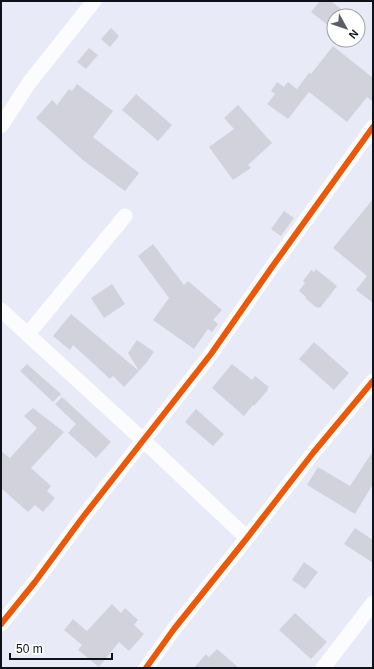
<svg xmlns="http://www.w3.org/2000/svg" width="374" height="669" font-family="Helvetica,sans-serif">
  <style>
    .building { fill: #d2d2dc }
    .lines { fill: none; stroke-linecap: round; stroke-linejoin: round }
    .street { stroke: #fcfcfe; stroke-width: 15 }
    .cycleway-casing { stroke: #fff; stroke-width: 8 }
    .cycleway { stroke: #e8590c; stroke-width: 6 }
  </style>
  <rect width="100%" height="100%" fill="#e8ebf7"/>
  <path class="building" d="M 320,1 L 331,1 L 350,16 L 334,16 L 334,30 L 311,12 Z
    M 111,28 L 119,36 L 110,47 L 101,39 Z
    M 333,46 L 373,78 L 373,102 L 367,97 L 347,122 L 309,92 L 288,119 L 267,104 L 275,94 L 271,91 L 277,82 L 284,87 L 288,82 L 297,89 L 309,73 L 311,74 Z
    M 89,48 L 98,55 L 86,69 L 77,62 Z
    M 77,84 L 113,111 L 93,137 L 139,173 L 125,191 L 84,161 L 36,118 L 52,100 L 57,105 L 69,89 L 72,91 Z
    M 136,94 L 172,125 L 158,141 L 122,110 Z
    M 238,105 L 272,143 L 248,165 L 251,168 L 233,180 L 209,147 L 234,129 L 224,118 Z
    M 373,199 L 373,303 L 356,290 L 367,276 L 333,248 Z
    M 284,211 L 294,218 L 281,236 L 271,229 Z
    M 153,244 L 184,285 L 188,281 L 222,310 L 213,320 L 218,324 L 212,332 L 208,329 L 194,349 L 153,320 L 169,298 L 138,256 Z
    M 316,269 L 337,286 L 320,308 L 318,307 L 317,308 L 305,298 L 306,297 L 299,291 L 305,283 L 303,281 L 311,270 L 314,272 Z
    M 112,284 L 125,304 L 104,318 L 91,298 Z
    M 71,314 L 139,371 L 124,387 L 113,376 L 110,379 L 73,345 L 70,350 L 53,336 Z
    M 137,340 L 154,352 L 147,362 L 139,371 L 128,353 Z
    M 314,342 L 349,373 L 334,390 L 299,359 Z
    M 27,364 L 61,394 L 53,402 L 20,371 Z
    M 232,364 L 252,380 L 255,376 L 269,387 L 267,389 L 268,390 L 254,406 L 253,405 L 244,416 L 212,388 Z
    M 62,397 L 111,442 L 96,458 L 68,433 L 76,424 L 55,404 Z
    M 33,408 L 64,432 L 31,468 L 51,486 L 47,491 L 55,498 L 43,512 L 35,505 L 28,512 L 1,488 L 1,451 L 10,458 L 37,428 L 24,416 Z
    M 196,409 L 224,434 L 213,446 L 185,422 Z
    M 373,451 L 373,484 L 355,514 L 307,485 L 318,467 L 350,486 Z
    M 355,528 L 373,540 L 373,563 L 344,544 Z
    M 304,562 L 318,572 L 305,589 L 292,580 Z
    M 112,604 L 121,613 L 125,608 L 138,620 L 134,625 L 144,634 L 129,651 L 119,642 L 99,667 L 78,650 L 82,645 L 64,630 L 73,619 L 87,631 Z
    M 295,613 L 327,642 L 311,659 L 279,630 Z
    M 217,649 L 239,668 L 194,668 L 206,654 L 209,657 Z"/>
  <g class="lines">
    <path class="street" d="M 1,126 L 29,83 L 94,1
      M 1,310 L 143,440 L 247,538
      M 28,334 L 125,216
      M 1,624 L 35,582 L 83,517 L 211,354 L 272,267 L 373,127
      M 146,668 L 174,629 L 247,538 L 313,453 L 373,381
      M 323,668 L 373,603"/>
    <g class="cycleway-casing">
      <path id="cycleway" d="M 1,624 L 35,582 L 83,517 L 211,354 L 272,267 L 373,127
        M 146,668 L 174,629 L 247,538 L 313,453 L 373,381"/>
    </g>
    <use href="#cycleway" class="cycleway"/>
  </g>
  <rect width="374" height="669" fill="none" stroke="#101219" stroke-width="4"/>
  <g transform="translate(346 28) rotate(130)"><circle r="19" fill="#ffffff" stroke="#9fa0a3"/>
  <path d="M0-3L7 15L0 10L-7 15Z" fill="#5c5e67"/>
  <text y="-6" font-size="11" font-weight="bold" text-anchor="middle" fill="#101219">N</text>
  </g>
  <path d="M10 653v6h102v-6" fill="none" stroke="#101219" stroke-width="2"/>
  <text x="16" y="653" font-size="12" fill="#101219" stroke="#ffffff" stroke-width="3" paint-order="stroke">50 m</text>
</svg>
